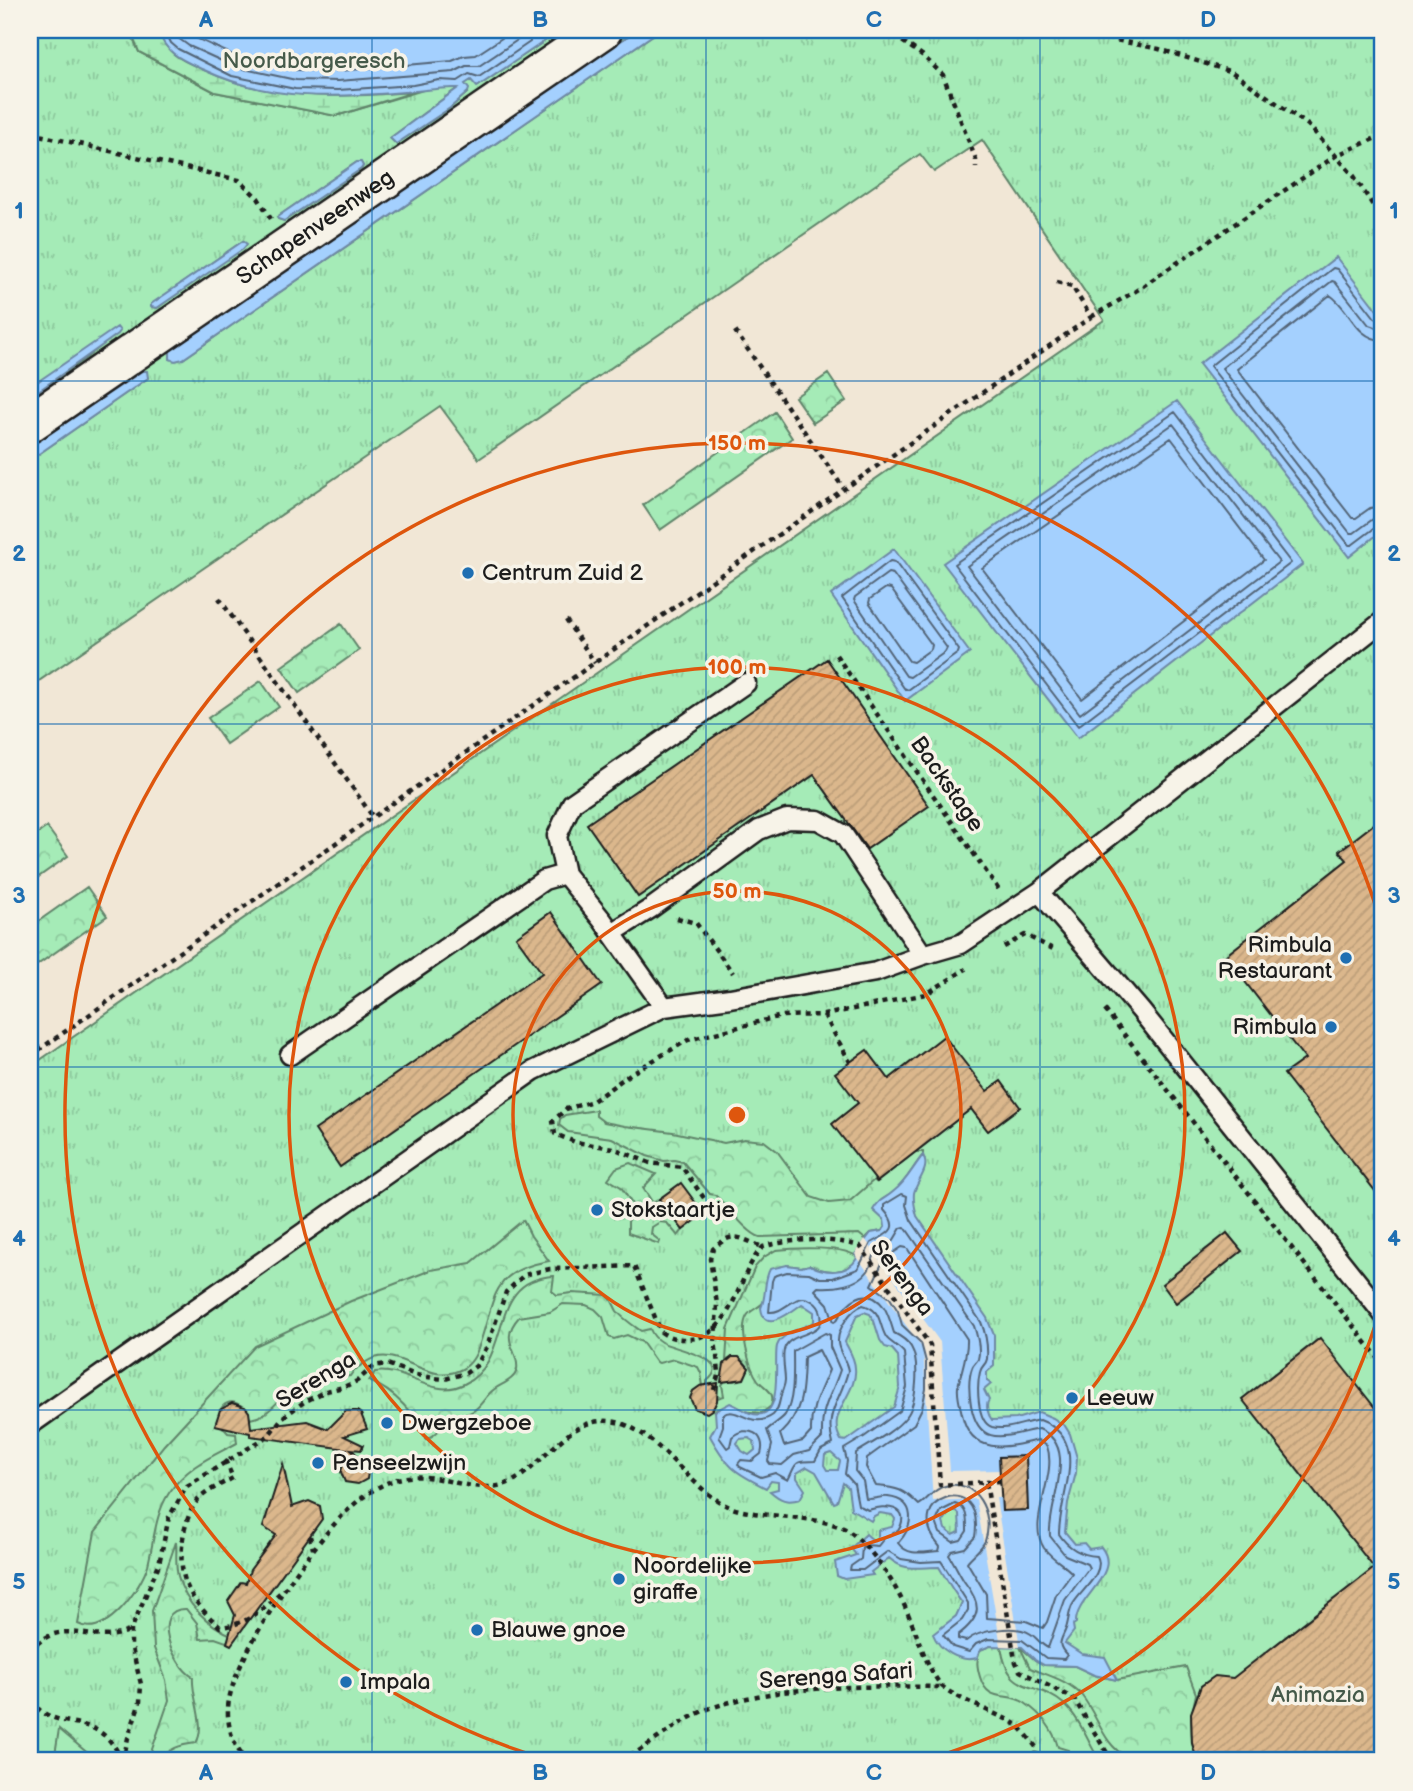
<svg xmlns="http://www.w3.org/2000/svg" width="1413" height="1791" font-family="'Balsamiq Sans',sans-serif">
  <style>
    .grass { fill: url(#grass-tufts); stroke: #60846a; stroke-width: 2; fill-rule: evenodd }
    .forest { fill: url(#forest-crowns); stroke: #60846a; stroke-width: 2 }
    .wetland { fill: url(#wetland-marsh); stroke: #60846a; stroke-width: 2 }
    .water { fill: #a4d0fe; stroke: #6e88a4; stroke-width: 2; fill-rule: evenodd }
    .pier { fill: #f1e7d6 }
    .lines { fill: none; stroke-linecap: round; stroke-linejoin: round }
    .shore { stroke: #526476; stroke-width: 2 }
    .building { fill: url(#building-hatch); stroke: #1c1c1c; stroke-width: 2 }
    .lane-casing { stroke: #1c1c1c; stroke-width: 23 }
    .street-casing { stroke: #1c1c1c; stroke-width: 42 }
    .path { stroke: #1c1c1c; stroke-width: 4.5; stroke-dasharray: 5 5; stroke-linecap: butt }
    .lane { stroke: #f7f3e8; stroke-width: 18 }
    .street { stroke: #f7f3e8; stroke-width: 37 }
    .grid { fill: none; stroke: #1f6fb2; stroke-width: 2; stroke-opacity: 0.55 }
    .ring { fill: none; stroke: #de560d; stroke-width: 3.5 }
    .poi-dot { fill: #1f6fb2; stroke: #f7f3e8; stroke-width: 2.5 }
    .labels { text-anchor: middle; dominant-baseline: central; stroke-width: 7; stroke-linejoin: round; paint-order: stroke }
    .park-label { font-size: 23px; fill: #455a4a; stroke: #f7f3e8 }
    .street-label { font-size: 23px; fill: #1c1c1c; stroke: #f7f3e8 }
    .poi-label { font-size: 23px; fill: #1c1c1c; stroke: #f7f3e8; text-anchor: start }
    .centre { fill: #de560d; stroke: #f7f3e8; stroke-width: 3.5 }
    .ring-label { font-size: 21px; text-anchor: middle; font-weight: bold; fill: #de560d; stroke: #f7f3e8; stroke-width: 7; stroke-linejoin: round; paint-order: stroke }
    .neatline { fill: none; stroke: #1f6fb2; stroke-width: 2.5 }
    .grid-label { font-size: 23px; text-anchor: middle; font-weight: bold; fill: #1f6fb2 }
  </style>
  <defs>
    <pattern id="grass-tufts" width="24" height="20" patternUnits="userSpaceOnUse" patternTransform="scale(1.75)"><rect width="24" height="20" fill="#a5ebb7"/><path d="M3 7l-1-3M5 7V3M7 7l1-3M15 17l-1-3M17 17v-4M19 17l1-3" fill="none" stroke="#8dc99d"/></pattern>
    <pattern id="forest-crowns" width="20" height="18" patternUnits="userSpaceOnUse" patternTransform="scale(1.75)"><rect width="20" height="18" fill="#a5ebb7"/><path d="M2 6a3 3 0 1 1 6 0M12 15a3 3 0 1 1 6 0" fill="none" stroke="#8dc99d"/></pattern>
    <pattern id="wetland-marsh" width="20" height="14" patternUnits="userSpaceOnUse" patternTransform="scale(1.75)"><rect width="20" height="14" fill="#a5ebb7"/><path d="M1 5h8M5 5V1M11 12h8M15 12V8" fill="none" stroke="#8dc99d"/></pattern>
    <pattern id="building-hatch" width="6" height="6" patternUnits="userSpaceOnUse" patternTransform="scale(1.75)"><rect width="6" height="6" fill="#dbb78c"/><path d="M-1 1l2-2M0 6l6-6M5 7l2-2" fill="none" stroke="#bb9d78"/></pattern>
  </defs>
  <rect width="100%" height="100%" fill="#f1e7d6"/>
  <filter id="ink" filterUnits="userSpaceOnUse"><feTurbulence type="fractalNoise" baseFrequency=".0143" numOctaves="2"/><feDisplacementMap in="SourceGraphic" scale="14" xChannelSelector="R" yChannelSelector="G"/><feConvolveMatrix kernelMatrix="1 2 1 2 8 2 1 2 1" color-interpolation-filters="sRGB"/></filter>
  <g filter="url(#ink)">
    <path class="grass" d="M 30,30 L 130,30 L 139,52 L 215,92 L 336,116 L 423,90 L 167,30 L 545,30 L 530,40 L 477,87 L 561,30 L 587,30 L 30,414 L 30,397 L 86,358 L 120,331 L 30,387 ZM 467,86 L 468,92 L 450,108 L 396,144 L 390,138 L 458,88 ZM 357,162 L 360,162 L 363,166 L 361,169 L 284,221 L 278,219 L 277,217 ZM 243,241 L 246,246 L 157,308 L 152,307 L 152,304 Z
      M 614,30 L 637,30 L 170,350 L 183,359 L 660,30 L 1383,30 L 1383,1761 L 30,1761 L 30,1067 L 1104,320 L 982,140 L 934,172 L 920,154 L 479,459 L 440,406 L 30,687 L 30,460 L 148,378 L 145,371 L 142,371 L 30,447 L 30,432 Z"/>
    <path class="forest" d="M 828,374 L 846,401 L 813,423 L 795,397 Z
      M 775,412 L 792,438 L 660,530 L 643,505 Z
      M 341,624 L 359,650 L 299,693 L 281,667 Z
      M 261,681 L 279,707 L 226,744 L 208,718 Z
      M 47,827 L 68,856 L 30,883 L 30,839 Z
      M 87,887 L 107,916 L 30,970 L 30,927 Z
      M 596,1110 L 596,1116 L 604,1122 L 625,1126 L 673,1132 L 724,1143 L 744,1139 L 764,1141 L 777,1151 L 811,1197 L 829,1203 L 850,1201 L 874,1180 L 876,1182 L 915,1152 L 923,1152 L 923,1155 C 913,1167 906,1182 894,1192 C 884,1200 881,1197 874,1210 L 884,1220 L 885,1226 L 882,1231 L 871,1233 L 865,1239 L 859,1234 L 760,1237 C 747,1233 727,1206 715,1195 L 710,1194 L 683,1162 L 674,1160 L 664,1161 L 647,1156 L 612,1138 L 568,1132 L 559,1125 L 560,1119 L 565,1115 Z
      M 630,1163 L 656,1174 L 643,1188 L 653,1203 L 659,1199 L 683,1230 L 678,1236 L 667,1223 L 660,1222 L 652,1227 L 651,1234 L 660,1241 L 659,1244 L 628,1233 L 628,1222 L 634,1207 L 621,1187 L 608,1179 L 616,1168 Z
      M 523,1220 L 531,1236 L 549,1261 C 491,1271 496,1296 480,1343 C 477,1353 472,1364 462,1369 C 426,1388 398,1341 366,1362 C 360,1366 354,1369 350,1376 C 332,1378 312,1380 295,1388 C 278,1396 272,1416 250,1419 C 248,1405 227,1394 220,1411 C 219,1415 219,1419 219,1423 L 228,1433 L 236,1434 L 237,1443 C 211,1457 187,1466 169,1493 C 155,1514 154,1541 148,1565 C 141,1588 106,1639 78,1624 L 95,1532 L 164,1445 L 255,1346 L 351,1301 L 431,1270 L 471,1263 Z
      M 776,1250 C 793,1248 847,1245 858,1258 C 848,1275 825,1273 810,1265 L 801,1267 L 787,1265 C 780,1277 773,1291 764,1302 C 759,1308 750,1310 747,1316 C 739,1329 749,1368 758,1380 C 766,1390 776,1391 771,1406 L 762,1413 L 717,1409 L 715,1411 L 712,1409 L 717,1398 L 724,1396 L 722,1385 L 727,1378 L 733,1381 L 740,1380 L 748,1369 C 745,1358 735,1354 726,1361 L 728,1329 L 755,1267 L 764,1257 Z
      M 554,1276 L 552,1291 L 557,1295 L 572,1293 L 607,1295 C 613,1300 613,1304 617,1311 C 622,1318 634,1326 641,1331 L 650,1329 C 652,1334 656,1339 661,1342 C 672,1349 736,1358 707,1381 L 707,1386 L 703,1386 L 701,1373 L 698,1367 L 674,1359 L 659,1363 L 656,1362 L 642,1342 L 627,1335 L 614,1339 L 609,1337 L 603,1317 L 595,1309 L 586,1305 L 563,1304 L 550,1312 L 519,1317 C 498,1340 520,1352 517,1369 C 515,1381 500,1384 492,1391 C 485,1397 481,1406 473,1411 C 466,1416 455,1416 448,1422 C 440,1427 437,1436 426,1439 C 416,1415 395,1391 369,1381 L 375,1372 C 407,1367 432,1400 464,1384 C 516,1359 484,1280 554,1276 Z
      M 176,1542 C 177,1553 175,1565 178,1576 C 185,1604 208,1626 234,1636 L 226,1642 L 215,1638 L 200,1639 L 197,1623 L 186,1609 C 149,1608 173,1666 193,1677 C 191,1697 207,1726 196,1743 C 179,1745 170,1748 159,1761 L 148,1761 L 169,1700 L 166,1680 L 154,1648 L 152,1611 Z
      M 990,1646 L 1001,1646 C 1008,1697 1034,1678 1065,1705 C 1081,1720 1088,1743 1100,1761 L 1070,1761 L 1068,1750 L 1058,1747 C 1053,1728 1041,1714 1025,1703 C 1007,1691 988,1704 980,1677 C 977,1667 976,1660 980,1650 Z
      M 1020,1647 L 1035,1660 L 1044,1665 L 1075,1666 L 1094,1675 L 1117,1680 L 1186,1667 L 1196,1694 L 1191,1718 L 1192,1743 L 1197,1761 C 1176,1761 1145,1767 1127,1757 C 1103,1745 1098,1716 1082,1696 C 1070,1681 1047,1675 1030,1668 Z
      M 59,1729 L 97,1761 L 54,1761 Z"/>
    <path class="wetland" d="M 130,30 L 158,30 C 167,55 181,60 204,70 C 273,102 340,97 414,92 L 336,116 L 215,92 L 139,52 Z"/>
    <path class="water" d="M 158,30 L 538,30 L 532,39 L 545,30 L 561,30 L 477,87 L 471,80 L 465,84 L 469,89 L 468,92 L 450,108 L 396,144 L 390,138 L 458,88 C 440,87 423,91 404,92 C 334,98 270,101 204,70 C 183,60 165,54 158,30 Z
      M 637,30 L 660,30 L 183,359 L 175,361 L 170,359 L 170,350 Z
      M 357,162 L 361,162 L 363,166 L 361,169 L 284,221 L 278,219 L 277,217 Z
      M 243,241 L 247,244 L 243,249 L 157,308 L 151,307 L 151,304 Z
      M 1336,257 L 1383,318 L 1383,530 L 1349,557 L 1199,364 Z
      M 117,327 L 120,331 L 118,334 L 30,397 L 30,387 Z
      M 142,371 L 147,371 L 148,378 L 30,460 L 30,447 Z
      M 1177,401 L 1303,564 L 1078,738 L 943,563 Z
      M 894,549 L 970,653 L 905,701 L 831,595 Z
      M 923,1155 C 931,1169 917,1180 914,1193 C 913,1202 915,1208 917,1216 L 987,1318 L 994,1335 L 994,1366 L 987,1372 L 987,1381 L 991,1384 L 984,1390 L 989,1400 C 985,1405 988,1415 992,1420 L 1016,1419 L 1039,1412 L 1053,1418 L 1065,1426 L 1070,1434 L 1077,1458 L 1076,1473 L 1068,1503 L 1065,1532 L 1075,1544 L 1084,1543 L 1089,1549 L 1101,1547 C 1123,1574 1075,1597 1076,1623 L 1073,1625 L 1074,1631 L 1065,1643 L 1082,1654 L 1105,1657 L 1117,1680 L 1094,1675 L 1075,1666 L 1044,1665 L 1035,1660 L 1022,1647 L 990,1646 L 980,1650 L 977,1658 C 960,1663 939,1650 933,1634 L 956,1616 L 962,1603 C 953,1591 947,1580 939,1567 C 920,1567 904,1572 889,1558 L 871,1572 L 873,1575 L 844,1579 L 837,1576 L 835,1562 L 856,1555 L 851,1548 L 866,1534 L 874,1541 L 878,1536 L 878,1530 L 892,1527 L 895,1519 L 892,1515 L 880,1513 L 874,1516 L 871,1521 L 851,1509 L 848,1487 L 843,1483 L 837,1502 L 834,1503 L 816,1472 L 807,1467 L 797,1473 L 797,1478 L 805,1490 L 800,1499 C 787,1503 780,1500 770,1491 L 778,1489 L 778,1482 L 771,1481 L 766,1488 C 734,1472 728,1468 710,1436 L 716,1425 L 715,1411 L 730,1403 C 737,1406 744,1410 750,1413 C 786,1425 773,1361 777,1346 C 781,1333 803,1328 814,1322 L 814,1312 L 802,1304 C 791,1312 764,1334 761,1308 C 767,1295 763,1282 770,1269 L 787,1265 L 801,1267 L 810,1265 C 825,1273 848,1275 857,1258 L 855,1254 L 871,1233 L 882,1231 L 885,1227 L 884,1220 L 873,1210 C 881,1197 884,1200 894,1191 C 906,1182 913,1167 923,1155 ZM 864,1312 L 870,1314 L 874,1321 L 880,1340 L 885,1347 L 892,1349 L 898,1356 L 900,1387 L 894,1407 L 846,1441 L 841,1440 C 825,1413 858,1394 855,1368 C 855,1359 849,1350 845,1342 L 857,1315 ZM 749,1438 L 754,1441 L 755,1450 L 749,1455 L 742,1451 L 737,1443 L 740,1439 ZM 831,1453 L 840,1461 L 838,1470 L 827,1470 L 824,1465 L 825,1455 ZM 956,1511 L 959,1514 L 960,1532 L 953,1535 L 945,1529 L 943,1522 L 950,1512 Z"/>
    <path class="pier" d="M 865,1239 L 940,1342 L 950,1471 L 1000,1470 L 1001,1498 L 996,1498 L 1020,1647 L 1001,1646 L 976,1499 L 933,1501 L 923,1349 L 855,1254 Z"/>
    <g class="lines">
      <path class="shore" d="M 165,30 L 171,43 L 178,49 L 232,76 L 295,89 L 338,90 L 413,85 L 439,80 L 458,81 L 469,74 L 479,77 L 530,42 L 529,30
        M 174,30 L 178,38 L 189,46 L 235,67 L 296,80 L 338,81 L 454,72 L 466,66 L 479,66 L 519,39 L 520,30
        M 185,30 L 194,37 L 239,58 L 297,70 L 338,71 L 452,61 L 464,56 L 476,55 L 508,34 L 510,30
        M 1383,321 L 1375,318 L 1337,269 L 1333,268 L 1210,366 L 1349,545 L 1352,545 L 1376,527 L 1383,525
        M 1383,330 L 1369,325 L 1335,282 L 1332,281 L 1222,368 L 1350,533 L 1354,533 L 1373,519 L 1383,517
        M 1383,340 C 1355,339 1350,308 1330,295 L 1237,369 L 1352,518 L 1356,518 L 1370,508 L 1383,506
        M 1175,412 L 1291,563 L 1078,726 L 954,564 Z
        M 1173,424 L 1279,562 L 1080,714 L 967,566 Z
        M 1171,438 L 1264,560 L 1082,699 L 982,568 Z
        M 890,561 L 895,562 L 959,650 L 958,653 L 908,690 L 904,688 L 842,598 Z
        M 888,573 L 893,574 L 947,648 L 945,652 L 910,677 L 906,676 L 854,600 L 855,597 Z
        M 886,588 L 891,589 L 932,645 L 931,649 L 913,662 L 909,661 L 869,603 L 870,599 Z
        M 902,1194 L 907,1196 L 906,1205 L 911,1220 L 981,1322 C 986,1334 988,1345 987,1359 C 986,1365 981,1366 980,1372 C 977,1384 976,1422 992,1427 C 1007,1431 1025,1422 1040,1420 C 1092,1440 1059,1493 1059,1534 C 1068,1548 1080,1555 1097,1556 C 1106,1573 1081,1590 1073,1604 C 1068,1612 1069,1623 1065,1631 C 1060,1642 1057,1645 1067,1655 L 1064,1659 L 1046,1658 L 1022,1640 L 988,1639 L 976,1644 L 969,1652 L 953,1647 L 943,1635 L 962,1620 L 968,1610 L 968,1603 L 941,1561 L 921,1562 L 901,1559 L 888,1551 L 863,1570 L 850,1570 L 851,1566 L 861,1559 L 862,1547 L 866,1545 L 878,1546 L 885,1537 L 898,1531 C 913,1506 885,1504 868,1510 L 858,1505 L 854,1484 L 845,1474 L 847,1461 L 844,1449 L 864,1437 L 900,1411 L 907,1387 L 904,1353 C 899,1346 890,1343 886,1337 C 878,1323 882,1310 863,1305 C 851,1309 837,1329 838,1343 C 839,1353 847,1361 848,1371 C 841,1400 824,1412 833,1444 L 821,1450 L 815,1461 C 792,1461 797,1463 788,1480 L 775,1473 L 761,1477 L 740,1467 L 738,1464 L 741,1460 L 752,1461 L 761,1454 C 767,1434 747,1424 732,1437 L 730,1446 L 727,1448 L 719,1437 L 723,1426 L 723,1415 C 737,1404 751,1431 773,1415 C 779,1409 779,1403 781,1395 C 782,1390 785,1386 785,1380 C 785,1370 781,1356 785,1347 C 792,1331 826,1337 821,1314 C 820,1308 817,1304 812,1301 C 796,1290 785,1314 769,1312 L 772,1281 L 774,1276 L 787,1272 L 809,1273 L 820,1278 L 833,1278 L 858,1269 L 871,1243 C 887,1234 902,1230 884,1210 L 884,1205 Z
        M 905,1227 L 974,1326 C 977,1335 981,1349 978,1359 C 977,1362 973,1364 972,1368 C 968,1379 969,1393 971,1405 C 979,1450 1007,1435 1039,1429 C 1081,1446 1047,1503 1050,1536 L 1065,1555 L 1087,1564 L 1089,1568 L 1065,1600 L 1048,1648 C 1041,1645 1037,1638 1031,1634 C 1016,1624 979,1630 966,1641 L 958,1639 L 958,1635 C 981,1618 982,1605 966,1584 C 960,1576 955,1564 949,1555 L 952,1551 L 965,1548 L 975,1537 C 986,1468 898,1498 940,1547 L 939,1551 C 924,1552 908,1557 898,1543 C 913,1527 918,1501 888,1497 C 881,1496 873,1500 866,1499 L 863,1481 L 855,1471 L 856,1453 C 872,1443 894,1432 906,1417 C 917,1404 920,1362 911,1347 C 907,1340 900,1336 894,1333 C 891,1324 889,1315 884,1307 C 866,1283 846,1302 837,1320 L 834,1322 L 828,1304 L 815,1290 L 818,1287 C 834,1288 857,1286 868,1271 C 873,1264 872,1257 877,1250 L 892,1243 L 901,1228 Z
        M 902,1247 L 907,1248 L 967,1339 C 968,1355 961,1370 958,1387 C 957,1395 960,1406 962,1414 C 971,1456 1006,1448 1038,1440 L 1047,1446 C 1058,1477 1026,1521 1044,1548 C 1053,1560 1064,1564 1072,1573 L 1056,1595 L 1047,1622 L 1043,1628 L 1026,1621 L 987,1618 L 986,1594 L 967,1562 C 972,1555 981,1550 985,1541 C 995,1515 976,1477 945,1486 C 933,1489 928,1500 919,1505 C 903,1489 898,1488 876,1486 L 866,1467 L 867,1458 L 914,1424 L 922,1408 L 926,1389 L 926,1362 L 921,1343 L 902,1325 L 898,1311 L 890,1298 L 872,1285 L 884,1259 Z
        M 825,1333 L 830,1335 L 830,1347 L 840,1370 C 830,1400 821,1404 822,1438 L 809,1451 L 794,1455 L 782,1465 L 770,1464 L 768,1461 L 772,1445 L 767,1430 C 772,1425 780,1421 785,1415 C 795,1399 793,1370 793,1351 Z
        M 819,1350 L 829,1370 C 820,1392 810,1408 811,1432 L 803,1441 L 784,1446 L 780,1434 C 804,1411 803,1389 804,1357 Z
        M 955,1504 C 968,1507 967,1520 967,1531 L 961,1540 L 953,1542 L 940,1533 L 936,1522 L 941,1511 Z"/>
    </g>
    <path class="building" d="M 827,659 L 929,806 L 867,849 L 814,775 L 638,897 L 587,824 Z
      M 1374,824 L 1383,836 L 1383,1201 L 1284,1074 L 1305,1059 L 1225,956 L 1347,860 L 1339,851 Z
      M 551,912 L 602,985 L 340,1167 L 315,1130 L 542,973 L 516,937 Z
      M 944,1036 L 987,1091 L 1001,1081 L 1020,1107 L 988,1131 L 971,1109 L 877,1182 L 832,1124 L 858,1103 L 835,1073 L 867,1050 L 889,1079 Z
      M 681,1183 L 704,1214 L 683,1230 L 659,1199 Z
      M 1227,1233 L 1242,1251 L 1176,1303 L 1162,1284 Z
      M 1320,1338 L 1383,1418 L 1383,1761 L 1197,1761 L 1192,1743 L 1191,1713 L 1201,1686 L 1215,1676 L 1233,1678 L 1374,1568 L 1242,1399 Z
      M 732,1357 L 739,1357 L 749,1368 L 744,1379 L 721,1382 L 724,1364 Z
      M 718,1383 L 717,1401 L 713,1409 L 707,1413 L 695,1409 L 690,1398 L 693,1391 L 700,1386 Z
      M 232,1403 L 245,1407 L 249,1412 L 251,1428 L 307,1421 L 328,1429 L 346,1411 L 357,1411 L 361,1414 L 367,1429 L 344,1436 L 363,1445 L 361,1450 L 351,1449 L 369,1466 L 367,1479 L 358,1484 L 345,1482 L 341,1472 L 347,1449 L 250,1436 L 250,1433 L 215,1425 L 220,1410 Z
      M 1026,1456 L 1028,1510 L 1002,1511 L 999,1457 Z
      M 283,1464 L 292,1507 L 309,1501 L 320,1506 L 322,1519 L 231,1645 L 227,1643 L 235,1615 L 228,1601 L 241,1582 L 246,1583 L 250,1570 L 276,1535 L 263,1527 Z"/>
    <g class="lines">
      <g class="lane-casing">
        <path id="lane" d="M 565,874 L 557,836 L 572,803 L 746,683
          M 1039,892 L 1383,621
          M 612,933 L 650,909 L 759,830 L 787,819 L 818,820 L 843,834 L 923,955 L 961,944 L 1039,892 L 1141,1011 L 1383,1314
          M 290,1055 L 544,880 L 565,874 L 603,921 L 664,1007 L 730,998 L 876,972 L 923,955
          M 30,1425 L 533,1071 L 664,1007"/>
      </g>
      <g class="street-casing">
        <g id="street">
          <path id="s1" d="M 30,423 L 603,30"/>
        </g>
      </g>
      <path class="path" d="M 886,30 L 922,55 L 943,75 L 976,160 L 976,167
        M 1068,30 L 1159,49 L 1232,72 L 1308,125 L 1354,176 L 1383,221
        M 30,133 L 239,180 L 258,198 L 271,219
        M 1091,317 L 1134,292 L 1337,155 L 1383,135
        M 735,331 L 844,489
        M 219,598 L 373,817
        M 566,620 L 595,663
        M 836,655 L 1001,893
        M 677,918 L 696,923 L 733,973
        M 1004,947 L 1025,935 L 1055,950
        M 1105,1010 L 1383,1364
        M 824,1015 L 850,1062
        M 30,1038 L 38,1050
        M 30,1056 L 1091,317 L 1072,286 L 1053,281
        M 704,1198 L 682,1167 L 650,1163 L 613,1148 L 575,1142 L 555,1134 L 553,1121 L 566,1109 L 593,1101 L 630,1074 L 688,1040 L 781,1016 L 824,1015 L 926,994 L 966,969
        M 714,1390 L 719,1372 L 715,1341 L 717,1304 L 710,1259 L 713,1249 C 734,1229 740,1239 763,1247
        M 225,1460 L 233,1478 C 222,1484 210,1489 200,1498 C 191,1506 187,1520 184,1532 C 176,1577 187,1597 220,1627 C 250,1624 261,1610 282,1591
        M 986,1482 L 1001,1481
        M 310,1536 L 313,1549
        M 30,1651 C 64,1612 91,1649 131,1630
        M 30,1700 C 59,1738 98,1705 122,1761
        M 123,1761 L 128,1738 L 140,1702 L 141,1684 L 131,1645 L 131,1630 L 159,1564 L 169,1517 L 187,1486 L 268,1436 L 283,1417 L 304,1402 L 326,1391 L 344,1387 L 357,1381 L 374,1366 L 387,1364 L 416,1375 L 434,1378 L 445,1379 L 466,1373 L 476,1366 L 487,1347 L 506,1292 L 524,1275 L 550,1269 L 634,1266 L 661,1332 C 669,1338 677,1339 687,1339 C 734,1339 736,1274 763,1247 C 792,1238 831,1238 860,1246 L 930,1345 L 940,1485 L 986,1482 L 1015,1660 L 1020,1671 L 1074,1699 L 1112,1761
        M 248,1761 C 234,1750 227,1726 228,1709 C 229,1662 308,1550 342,1516 C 354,1503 372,1489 389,1482 C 435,1463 471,1501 513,1481 C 546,1464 566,1418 609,1421 C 653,1423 690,1491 730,1507 C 762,1520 830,1513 854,1535 C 879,1557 899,1590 911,1621 C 920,1642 926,1665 940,1684 C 950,1697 1000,1714 1017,1725 C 1024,1730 1030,1740 1036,1747 L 1035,1761
        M 621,1761 C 651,1746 677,1721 708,1709 C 777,1684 870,1686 942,1687"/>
      <use href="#lane" class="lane"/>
      <use href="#street" class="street"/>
    </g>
  </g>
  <path class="grid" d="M 372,30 L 372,1761M 706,30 L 706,1761M 1040,30 L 1040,1761M 30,381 L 1383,381M 30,724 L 1383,724M 30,1067 L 1383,1067M 30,1410 L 1383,1410"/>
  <g class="ring">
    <circle cx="737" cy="1115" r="224"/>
    <circle cx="737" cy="1115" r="448"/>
    <path d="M1383 1300A672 672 0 0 1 922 1761M552 1761A672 672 0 1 1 1383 930"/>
  </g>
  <g class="poi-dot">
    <circle cx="468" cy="573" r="7"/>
    <circle cx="1346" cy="958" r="7"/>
    <circle cx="1331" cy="1027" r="7"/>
    <circle cx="597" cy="1210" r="7"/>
    <circle cx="1072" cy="1398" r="7"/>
    <circle cx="387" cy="1423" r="7"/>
    <circle cx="318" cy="1463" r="7"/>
    <circle cx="619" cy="1579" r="7"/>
    <circle cx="477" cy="1630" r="7"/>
    <circle cx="346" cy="1682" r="7"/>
  </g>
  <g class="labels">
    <g class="park-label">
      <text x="314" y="61">Noordbargeresch</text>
      <text x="1318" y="1695">Animazia</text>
    </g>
    <g class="street-label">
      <text stroke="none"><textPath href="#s1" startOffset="346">Schapenveenweg</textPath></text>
      <text transform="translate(947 784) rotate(55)">Backstage</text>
      <text transform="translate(902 1278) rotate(53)">Serenga</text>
      <text transform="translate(316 1380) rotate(-31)">Serenga</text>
      <text transform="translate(836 1676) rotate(-4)">Serenga Safari</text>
    </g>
    <g class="poi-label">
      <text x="482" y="573">Centrum Zuid 2</text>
      <text x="1332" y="945" text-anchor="end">Rimbula<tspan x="1332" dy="26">Restaurant</tspan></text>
      <text x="1317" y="1027" text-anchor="end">Rimbula</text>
      <text x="611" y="1210">Stokstaartje</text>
      <text x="1086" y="1398">Leeuw</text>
      <text x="401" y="1423">Dwergzeboe</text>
      <text x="332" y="1463">Penseelzwijn</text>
      <text x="633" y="1566">Noordelijke<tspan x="633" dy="26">giraffe</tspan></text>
      <text x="491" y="1630">Blauwe gnoe</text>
      <text x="360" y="1682">Impala</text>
    </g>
  </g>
  <circle cx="737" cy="1115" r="10" class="centre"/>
  <g class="ring-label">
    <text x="737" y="450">150 m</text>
    <text x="737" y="674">100 m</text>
    <text x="737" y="898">50 m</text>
  </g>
  <rect width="1413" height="1791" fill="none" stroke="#f7f3e8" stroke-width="77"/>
  <rect x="38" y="38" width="1336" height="1714" class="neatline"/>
  <g class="grid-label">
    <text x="206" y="27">A</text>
    <text x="540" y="27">B</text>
    <text x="874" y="27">C</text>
    <text x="1208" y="27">D</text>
    <text x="19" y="218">1</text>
    <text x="1394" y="218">1</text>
    <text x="19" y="561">2</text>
    <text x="1394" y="561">2</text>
    <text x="19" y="903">3</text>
    <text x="1394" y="903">3</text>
    <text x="19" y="1246">4</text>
    <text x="1394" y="1246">4</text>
    <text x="19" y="1589">5</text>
    <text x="1394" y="1589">5</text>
    <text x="206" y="1780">A</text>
    <text x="540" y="1780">B</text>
    <text x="874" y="1780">C</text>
    <text x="1208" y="1780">D</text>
  </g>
</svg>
